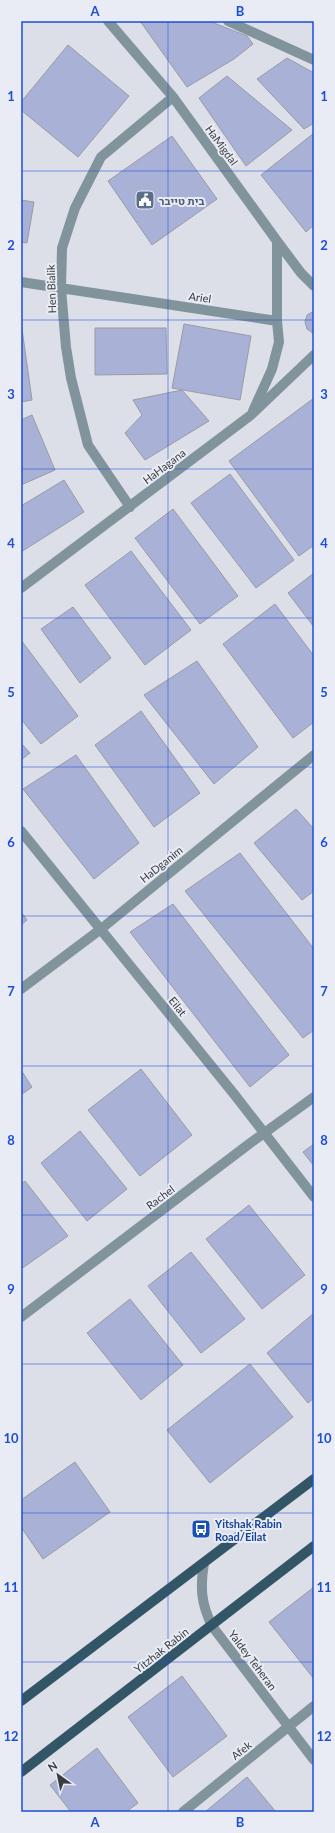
<svg xmlns="http://www.w3.org/2000/svg" width="335" height="1833" font-family="Lato,Heebo,sans-serif">
  <style>
    .building { fill: #a9b1d7; stroke: #999ba4 }
    .lines { fill: none; stroke-linecap: round; stroke-linejoin: round }
    .minor { stroke: #81949c; stroke-width: 10 }
    .major { stroke: #325665; stroke-width: 10 }
    .grid { fill: none; stroke: #1d4ed8; stroke-width: 1; stroke-opacity: 0.55 }
    .labels { text-anchor: middle; dominant-baseline: central; stroke-width: 4; stroke-linejoin: round; paint-order: stroke }
    .street-label { font-size: 11px; fill: #3b3c3f; stroke: #e9ecf5 }
    .service-label { font-size: 11px; font-weight: bold; fill: #4e5e75; stroke: #e9ecf5; text-anchor: start }
    .transit-label { font-size: 11px; font-weight: bold; fill: #164399; stroke: #e9ecf5; text-anchor: start }
    .neatline { fill: none; stroke: #1d4ed8; stroke-width: 1.5 }
    .grid-label { font-size: 13px; text-anchor: middle; font-weight: bold; fill: #1d4ed8 }
  </style>
  <rect width="100%" height="100%" fill="#dcdee8"/>
  <path class="building" d="M 140,21 L 209,21 L 247,36 L 253,44 L 234,59 L 187,87 Z
    M 68,45 L 129,96 L 78,157 L 21,110 L 21,102 Z
    M 287,58 L 314,73 L 314,123 L 304,129 L 257,79 Z
    M 227,76 L 292,130 L 246,166 L 199,98 Z
    M 314,133 L 314,225 L 306,232 L 261,175 Z
    M 172,136 L 217,199 L 152,245 L 108,181 Z
    M 21,200 L 34,202 L 27,243 L 21,242 Z
    M 314,311 L 314,334 L 307,329 L 305,322 L 307,315 Z
    M 21,322 L 32,400 L 21,402 Z
    M 184,324 L 251,336 L 240,400 L 172,388 Z
    M 95,328 L 166,328 L 167,374 L 95,375 Z
    M 182,390 L 209,421 L 145,460 L 125,433 L 142,415 L 133,400 Z
    M 314,398 L 314,545 L 299,556 L 229,461 Z
    M 32,415 L 55,470 L 21,485 L 21,420 Z
    M 230,474 L 294,560 L 256,588 L 191,503 Z
    M 64,480 L 84,512 L 21,552 L 21,506 Z
    M 173,509 L 238,596 L 200,624 L 135,538 Z
    M 131,551 L 191,630 L 145,665 L 85,585 Z
    M 314,573 L 314,627 L 288,593 Z
    M 275,604 L 314,656 L 314,722 L 293,738 L 223,644 Z
    M 73,607 L 111,658 L 80,683 L 41,629 Z
    M 21,640 L 78,716 L 41,744 L 21,719 Z
    M 197,661 L 258,747 L 214,784 L 144,695 Z
    M 141,711 L 200,793 L 154,827 L 95,745 Z
    M 21,743 L 30,753 L 21,760 Z
    M 76,755 L 139,843 L 94,879 L 23,789 Z
    M 296,809 L 314,829 L 314,891 L 302,900 L 254,843 Z
    M 240,853 L 314,949 L 314,1030 L 303,1038 L 185,891 Z
    M 173,904 L 289,1055 L 250,1087 L 130,932 Z
    M 21,912 L 27,920 L 21,925 Z
    M 141,1069 L 192,1135 L 140,1176 L 88,1110 Z
    M 21,1070 L 32,1087 L 21,1095 Z
    M 80,1131 L 127,1189 L 87,1221 L 41,1163 Z
    M 314,1144 L 314,1166 L 303,1152 Z
    M 25,1181 L 68,1236 L 21,1269 L 21,1184 Z
    M 249,1205 L 305,1275 L 262,1309 L 206,1239 Z
    M 191,1252 L 245,1319 L 201,1353 L 148,1286 Z
    M 130,1299 L 183,1365 L 141,1400 L 87,1333 Z
    M 314,1313 L 314,1398 L 308,1403 L 267,1353 Z
    M 250,1364 L 293,1417 L 210,1483 L 167,1430 Z
    M 75,1462 L 110,1512 L 43,1559 L 21,1527 L 21,1500 Z
    M 314,1587 L 314,1679 L 269,1622 Z
    M 182,1676 L 227,1736 L 173,1777 L 128,1717 Z
    M 97,1748 L 138,1803 L 126,1812 L 71,1812 L 50,1785 Z
    M 247,1777 L 276,1812 L 205,1812 Z"/>
  <g class="lines">
    <path class="minor" d="M 108,21 L 173,97 L 277,241 L 301,273 L 314,286
      M 228,21 L 314,60
      M 277,241 L 277,321
      M 21,282 L 277,321 L 279,342 L 272,369 L 253,411
      M 130,507 L 88,445 L 71,378 L 66,347 L 61,289 L 62,248 L 75,208 L 101,157 L 173,97
      M 21,588 L 251,415 L 314,355
      M 21,831 L 234,1094 L 314,1197
      M 21,989 L 101,929 L 314,755
      M 21,1317 L 249,1144 L 314,1097
      M 204,1563 C 200,1588 201,1603 212,1626 L 314,1760
      M 183,1812 L 314,1706"/>
    <path class="major" d="M 21,1701 L 314,1479
      M 21,1772 L 314,1546"/>
  </g>
  <path class="grid" d="M 168,21 L 168,1812M 21,171 L 314,171M 21,320 L 314,320M 21,469 L 314,469M 21,618 L 314,618M 21,767 L 314,767M 21,916 L 314,916M 21,1066 L 314,1066M 21,1215 L 314,1215M 21,1364 L 314,1364M 21,1513 L 314,1513M 21,1662 L 314,1662"/>
  <defs>
    <g id="civic-square" transform="scale(1)"><rect x="-9" y="-9" width="18" height="18" rx="4" fill="#5c6f8a" stroke="#e9ecf5"/><path d="M-.6-6.5H3V-4.5H.6V-3L4-1V1h2V6H-6V1h2V-1L-.6-3ZM-1.2 2.5V6h2.4V2.5Z" fill="#fff"/></g>
    <g id="bus-square" transform="scale(1)"><rect x="-9" y="-9" width="18" height="18" rx="4" fill="#1a4fb4" stroke="#e9ecf5"/><path d="M-5-6H5V4H4V6H2V4H-2V6H-4V4H-5ZM-3.5-4V0h7V-4ZM-3.5 1.2v1.5H-2V1.2ZM2 1.2v1.5H3.5V1.2Z" fill="#fff"/></g>
  </defs>
  <g fill-rule="evenodd">
    <use href="#civic-square" x="145" y="200"/>
    <use href="#bus-square" x="201" y="1529"/>
  </g>
  <g class="labels">
    <g class="street-label">
      <text transform="translate(222 145) rotate(54)">HaMigdal</text>
      <text transform="translate(51 289) rotate(-92)">Hen Bialik</text>
      <text transform="translate(200 297) rotate(8)">Ariel</text>
      <text transform="translate(164 466) rotate(-37)">HaHagana</text>
      <text transform="translate(161 864) rotate(-39)">HaDganim</text>
      <text transform="translate(178 1006) rotate(51)">Eilat</text>
      <text transform="translate(160 1197) rotate(-37)">Rachel</text>
      <text transform="translate(161 1650) rotate(-38)">Yitzhak Rabin</text>
      <text transform="translate(253 1660) rotate(53)">Yaldey Teheran</text>
      <text transform="translate(241 1750) rotate(-39)">Afek</text>
    </g>
    <g class="service-label">
      <text x="159" y="200">בית טייבר</text>
    </g>
    <g class="transit-label">
      <text x="215" y="1523">Yitshak Rabin<tspan x="215" dy="13">Road/Eilat</tspan></text>
    </g>
  </g>
  <rect width="335" height="1833" fill="none" stroke="#e9ecf5" stroke-width="44"/>
  <g transform="translate(58 1775) rotate(327)" stroke="#e9ecf5" stroke-width="3" paint-order="stroke">
  <path d="M0-3L7 15L0 10L-7 15Z" fill="#3b3c3f"/>
  <text y="-6" font-size="11" font-weight="bold" text-anchor="middle" fill="#3b3c3f">N</text>
  </g>
  <rect x="22" y="22" width="291" height="1789" class="neatline"/>
  <g class="grid-label">
    <text x="95" y="16">A</text>
    <text x="240" y="16">B</text>
    <text x="11" y="101">1</text>
    <text x="324" y="101">1</text>
    <text x="11" y="250">2</text>
    <text x="324" y="250">2</text>
    <text x="11" y="399">3</text>
    <text x="324" y="399">3</text>
    <text x="11" y="548">4</text>
    <text x="324" y="548">4</text>
    <text x="11" y="697">5</text>
    <text x="324" y="697">5</text>
    <text x="11" y="847">6</text>
    <text x="324" y="847">6</text>
    <text x="11" y="996">7</text>
    <text x="324" y="996">7</text>
    <text x="11" y="1145">8</text>
    <text x="324" y="1145">8</text>
    <text x="11" y="1294">9</text>
    <text x="324" y="1294">9</text>
    <text x="11" y="1443">10</text>
    <text x="324" y="1443">10</text>
    <text x="11" y="1592">11</text>
    <text x="324" y="1592">11</text>
    <text x="11" y="1741">12</text>
    <text x="324" y="1741">12</text>
    <text x="95" y="1827">A</text>
    <text x="240" y="1827">B</text>
  </g>
</svg>
